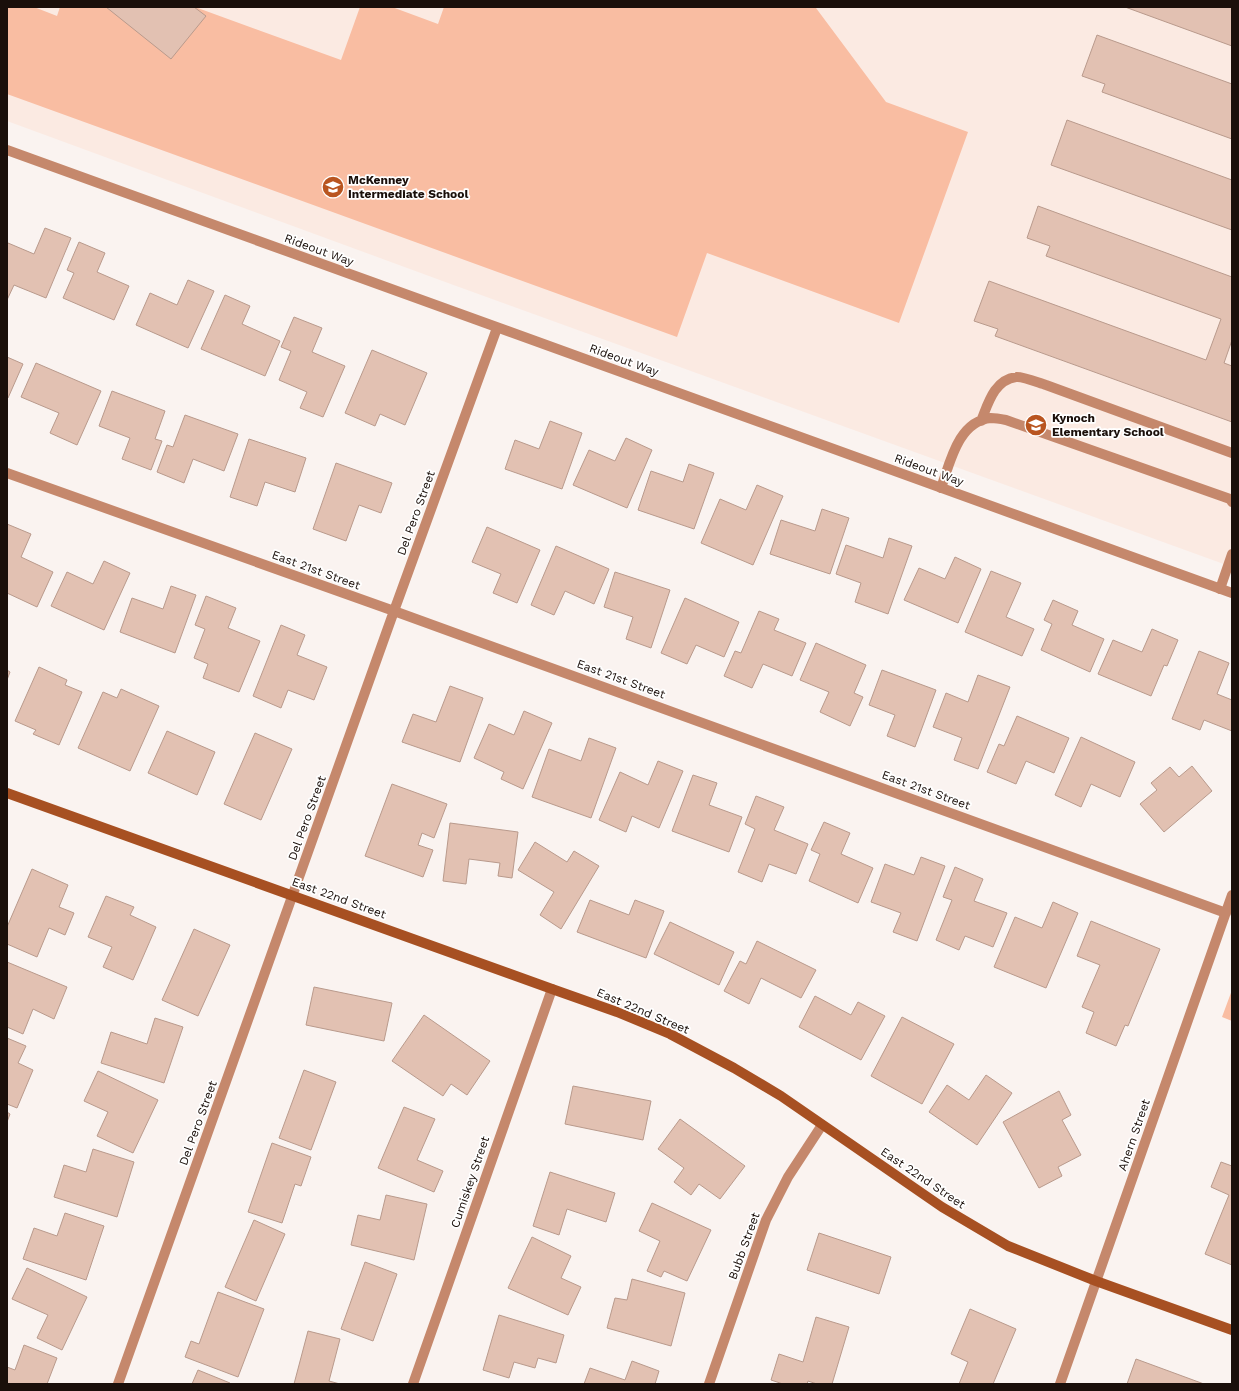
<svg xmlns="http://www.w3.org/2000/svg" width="1239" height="1391" font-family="'Work Sans',sans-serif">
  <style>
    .built { fill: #fbeae2 }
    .green { fill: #f9bda2 }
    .building { fill: #e2c1b2; stroke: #b99a8c }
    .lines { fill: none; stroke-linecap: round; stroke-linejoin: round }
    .lane { stroke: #c5886c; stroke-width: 10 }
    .street { stroke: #c5886c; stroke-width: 10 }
    .secondary { stroke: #a75022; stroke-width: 10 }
    .labels { text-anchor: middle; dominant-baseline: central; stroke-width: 3.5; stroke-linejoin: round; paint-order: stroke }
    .poi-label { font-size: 12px; font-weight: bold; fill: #1a0f0a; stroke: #fff; text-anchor: start }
    .street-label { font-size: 12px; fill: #1a0f0a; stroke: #fff }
  </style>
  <rect width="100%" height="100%" fill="#faf3f0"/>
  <path class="built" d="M 7,7 L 1232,7 L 1232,567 L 448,283 L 7,121 Z"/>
  <path class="green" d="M 7,7 L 34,7 L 57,16 L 60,7 L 195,7 L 341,60 L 360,7 L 392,7 L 438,24 L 444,7 L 813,7 L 816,8 L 886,102 L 968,132 L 899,323 L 707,253 L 677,337 L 7,94 Z
    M 1232,990 L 1232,1021 L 1222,1017 Z"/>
  <path class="building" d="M 106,7 L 194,7 L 206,16 L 171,59 Z
    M 1125,7 L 1232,7 L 1232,46 Z
    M 1097,35 L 1232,84 L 1232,139 L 1102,92 L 1105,84 L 1082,76 Z
    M 1067,120 L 1232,180 L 1232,230 L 1051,165 Z
    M 1038,206 L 1232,277 L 1232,340 L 1224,363 L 1232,366 L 1232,422 L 995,336 L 998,329 L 974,321 L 989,281 L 1206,360 L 1221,319 L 1046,256 L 1050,246 L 1027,238 Z
    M 45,228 L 71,238 L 46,298 L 14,285 L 7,300 L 7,245 L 8,243 L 34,254 Z
    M 79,242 L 105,253 L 97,272 L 129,286 L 114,320 L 63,298 L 74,273 L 67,270 Z
    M 188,280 L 214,291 L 188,348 L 136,325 L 150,293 L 177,305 Z
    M 225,295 L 250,306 L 242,324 L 280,341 L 265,376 L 201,349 Z
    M 294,317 L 322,328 L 312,352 L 345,366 L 323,417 L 300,408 L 307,392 L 279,380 L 291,351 L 281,347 Z
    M 372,350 L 427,373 L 405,425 L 380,414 L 375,426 L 345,413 Z
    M 7,357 L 23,364 L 8,398 L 7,398 Z
    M 36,363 L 101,391 L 77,445 L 50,433 L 59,413 L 21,397 Z
    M 112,391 L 165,411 L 155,439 L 162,441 L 151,470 L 122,459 L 130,438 L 99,426 Z
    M 185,415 L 238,434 L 224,471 L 193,459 L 184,483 L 157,472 L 167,445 L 173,447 Z
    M 550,421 L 582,433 L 562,489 L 505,469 L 515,440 L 539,449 Z
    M 626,438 L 652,450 L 627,508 L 573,485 L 589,450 L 615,461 Z
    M 249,439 L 306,458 L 295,492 L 265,482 L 257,506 L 230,497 Z
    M 336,463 L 392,483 L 381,513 L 359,505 L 346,541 L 313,529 Z
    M 689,464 L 714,473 L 694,529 L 638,510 L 651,471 L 683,482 Z
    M 757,485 L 783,496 L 753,565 L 701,543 L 720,499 L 746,510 Z
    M 822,509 L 849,518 L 830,574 L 770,554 L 781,520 L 815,531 Z
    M 7,524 L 31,534 L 21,557 L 53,572 L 37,607 L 7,593 Z
    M 487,527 L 540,550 L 517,603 L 493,593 L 501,574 L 472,562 Z
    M 889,538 L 912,546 L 888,614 L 855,602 L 861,583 L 836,574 L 846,545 L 883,558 Z
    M 556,546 L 609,569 L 594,604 L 565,591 L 554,615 L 531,605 Z
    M 955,557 L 981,569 L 958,623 L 904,600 L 919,568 L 945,579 Z
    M 104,561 L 130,573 L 104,630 L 51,606 L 67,572 L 93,584 Z
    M 991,571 L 1021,583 L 1006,617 L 1034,629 L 1022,656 L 965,632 Z
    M 615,572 L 670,590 L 651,648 L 626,639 L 633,617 L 604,607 Z
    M 171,586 L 196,595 L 175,653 L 120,632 L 132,598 L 163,609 Z
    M 206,596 L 236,608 L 228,628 L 260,641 L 239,692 L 203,678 L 208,664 L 194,658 L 205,629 L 195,625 Z
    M 685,598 L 739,622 L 724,657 L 696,645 L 687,664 L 661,653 Z
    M 1053,600 L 1078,611 L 1072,625 L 1104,639 L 1090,672 L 1041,650 L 1052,624 L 1044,620 Z
    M 759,611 L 779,619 L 774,630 L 806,643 L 792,676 L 763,664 L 752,688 L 724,676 L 735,651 L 741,653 Z
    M 281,625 L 305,635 L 297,655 L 327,667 L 314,700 L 288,690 L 281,708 L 253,696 Z
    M 1152,629 L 1178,640 L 1167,666 L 1164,665 L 1151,696 L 1098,674 L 1113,640 L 1142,652 Z
    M 816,643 L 866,665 L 854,693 L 863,697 L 850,726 L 820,712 L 829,692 L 800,680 Z
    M 1199,651 L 1229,663 L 1217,694 L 1232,700 L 1232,731 L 1204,720 L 1200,730 L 1172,719 Z
    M 39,667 L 67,680 L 65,685 L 82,692 L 59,745 L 33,734 L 36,730 L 15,721 Z
    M 7,670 L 10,672 L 7,680 Z
    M 882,670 L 936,690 L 915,747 L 887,736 L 895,715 L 869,705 Z
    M 978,675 L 1010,687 L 978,769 L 954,760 L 962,738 L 933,727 L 946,693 L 968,702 Z
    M 450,686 L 483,698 L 460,762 L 402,742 L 413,714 L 436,722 Z
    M 121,689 L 159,706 L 130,771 L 78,748 L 103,692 L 117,698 Z
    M 524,711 L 552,723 L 523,789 L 501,779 L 504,772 L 474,758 L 489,724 L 514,735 Z
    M 1017,716 L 1069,738 L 1054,773 L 1026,761 L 1016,784 L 987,772 L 999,744 L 1004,746 Z
    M 167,731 L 215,752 L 197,795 L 148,773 Z
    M 255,733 L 292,749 L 261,820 L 224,804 Z
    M 1081,737 L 1135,762 L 1120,797 L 1091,784 L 1081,807 L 1055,795 Z
    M 589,738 L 616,748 L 591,818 L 532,797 L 549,749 L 581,761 Z
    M 658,761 L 683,771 L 659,828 L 632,816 L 626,832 L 599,820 L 620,772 L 648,785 Z
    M 1192,766 L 1212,791 L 1164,832 L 1140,804 L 1157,790 L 1151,783 L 1170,767 L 1179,777 Z
    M 693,775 L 717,783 L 709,805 L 742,817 L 729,852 L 672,831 Z
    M 392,784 L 447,804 L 434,838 L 422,833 L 418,845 L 433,850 L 423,877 L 365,856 Z
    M 756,796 L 784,807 L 774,830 L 808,844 L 796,874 L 769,864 L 762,882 L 738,872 L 755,829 L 745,824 Z
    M 824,822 L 850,833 L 841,854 L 873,868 L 858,903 L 809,881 L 820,854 L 811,850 Z
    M 450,823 L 518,832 L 512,878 L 498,876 L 500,863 L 469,859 L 466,884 L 443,881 Z
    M 535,842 L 567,862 L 574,851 L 599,866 L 561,929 L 540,915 L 554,892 L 518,870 Z
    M 921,857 L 945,866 L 917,941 L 893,932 L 901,913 L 871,902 L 885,864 L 914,875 Z
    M 955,867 L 983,879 L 974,901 L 1007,913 L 993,947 L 965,936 L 959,950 L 936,940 L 952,900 L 943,897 Z
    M 32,869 L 68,885 L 59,907 L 74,913 L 65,935 L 49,928 L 37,957 L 7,944 L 7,927 Z
    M 106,896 L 134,907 L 130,915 L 156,927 L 133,980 L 103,967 L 112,947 L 88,937 Z
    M 590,900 L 629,915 L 635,900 L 664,911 L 646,958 L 577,932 Z
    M 1053,902 L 1078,913 L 1046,988 L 994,967 L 1015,917 L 1042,928 Z
    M 1091,921 L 1160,949 L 1128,1026 L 1125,1025 L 1116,1046 L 1086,1033 L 1094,1012 L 1082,1007 L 1100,965 L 1077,956 Z
    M 670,922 L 734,952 L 719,985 L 654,954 Z
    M 194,929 L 230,945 L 198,1016 L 162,1000 Z
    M 757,941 L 816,970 L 801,998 L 761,978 L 749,1004 L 724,991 L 740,961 L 746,964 Z
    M 7,962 L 67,987 L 54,1019 L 33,1009 L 23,1034 L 7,1027 Z
    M 314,987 L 392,1003 L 384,1041 L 306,1025 Z
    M 815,996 L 851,1015 L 858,1002 L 885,1016 L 861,1060 L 799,1027 Z
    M 424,1015 L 490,1061 L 467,1095 L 451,1084 L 443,1096 L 392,1061 Z
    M 902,1017 L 954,1044 L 922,1104 L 871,1076 Z
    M 155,1018 L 183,1027 L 164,1083 L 101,1063 L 111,1032 L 147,1044 Z
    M 7,1038 L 26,1046 L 18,1063 L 33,1070 L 17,1108 L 7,1104 Z
    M 304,1070 L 336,1082 L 311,1150 L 279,1138 Z
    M 98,1071 L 158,1100 L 133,1153 L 97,1136 L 108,1112 L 84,1101 Z
    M 986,1075 L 1012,1093 L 977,1145 L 929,1112 L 947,1085 L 969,1100 Z
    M 573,1086 L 651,1101 L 643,1140 L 565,1124 Z
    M 1059,1091 L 1071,1115 L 1062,1120 L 1081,1155 L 1058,1167 L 1062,1176 L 1039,1188 L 1003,1122 Z
    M 404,1107 L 435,1119 L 417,1160 L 443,1171 L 434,1192 L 378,1168 Z
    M 7,1112 L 10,1114 L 7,1122 Z
    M 680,1119 L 745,1166 L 720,1199 L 699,1184 L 691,1195 L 674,1182 L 684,1168 L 658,1149 Z
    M 272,1143 L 311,1157 L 301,1186 L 295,1184 L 282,1223 L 248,1212 Z
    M 93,1149 L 134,1162 L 117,1217 L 54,1197 L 64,1165 L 86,1172 Z
    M 1221,1162 L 1232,1166 L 1232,1265 L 1205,1254 L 1229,1195 L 1211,1187 Z
    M 550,1172 L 615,1193 L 606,1222 L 567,1209 L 559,1235 L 533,1226 Z
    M 386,1195 L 427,1204 L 414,1260 L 351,1245 L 358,1215 L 380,1220 Z
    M 652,1203 L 711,1230 L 687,1281 L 664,1271 L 661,1277 L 647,1271 L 660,1241 L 639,1231 Z
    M 65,1213 L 104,1226 L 86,1280 L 23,1259 L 34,1228 L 57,1236 Z
    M 254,1220 L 285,1234 L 256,1301 L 225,1287 Z
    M 819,1233 L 891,1257 L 879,1294 L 807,1270 Z
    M 532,1237 L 571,1256 L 561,1278 L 581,1287 L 568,1315 L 508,1288 Z
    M 365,1262 L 397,1274 L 373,1341 L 341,1329 Z
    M 27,1268 L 87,1297 L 62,1350 L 37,1338 L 48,1315 L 12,1299 Z
    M 632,1279 L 685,1293 L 671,1346 L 607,1328 L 615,1298 L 627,1300 Z
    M 218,1292 L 264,1309 L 238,1377 L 185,1357 L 191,1341 L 199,1344 Z
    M 970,1309 L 1016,1329 L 993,1384 L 959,1384 L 968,1362 L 951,1354 Z
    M 499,1315 L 564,1335 L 556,1363 L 538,1358 L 535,1368 L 514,1362 L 509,1378 L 483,1370 Z
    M 816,1317 L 849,1327 L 832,1384 L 817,1384 L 808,1381 L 807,1384 L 783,1384 L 771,1380 L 779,1354 L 803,1362 Z
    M 308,1331 L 340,1339 L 329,1381 L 340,1384 L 294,1384 Z
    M 24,1345 L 57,1358 L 47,1384 L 7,1384 L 7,1367 L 15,1370 Z
    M 1136,1359 L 1204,1384 L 1127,1384 Z
    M 632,1361 L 659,1371 L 655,1384 L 584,1384 L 590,1368 L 625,1380 Z
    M 198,1370 L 230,1383 L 229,1384 L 192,1384 Z"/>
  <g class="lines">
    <path class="lane" d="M 981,421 C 988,404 994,380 1016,377 C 1022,376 1039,383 1046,385 L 1232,453
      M 941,488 C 950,463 958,421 991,418 C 996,418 1001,419 1006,420 L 1230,499 L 1232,502
      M 1220,589 L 1232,554"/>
    <path class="street" d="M 7,150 L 1232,593
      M 7,473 L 394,611 L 1226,913
      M 118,1384 L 394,611 L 497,328
      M 413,1384 L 552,989
      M 709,1384 L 766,1220 L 788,1177 L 822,1125
      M 1060,1384 L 1232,895"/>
    <path class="secondary" d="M 7,793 L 552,989 L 617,1012 L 670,1034 L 734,1068 L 781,1096 L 942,1207 L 1008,1246 L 1096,1281 L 1232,1330"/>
  </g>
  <defs>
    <g id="school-disc" transform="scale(1.15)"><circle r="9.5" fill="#b95520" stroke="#fff"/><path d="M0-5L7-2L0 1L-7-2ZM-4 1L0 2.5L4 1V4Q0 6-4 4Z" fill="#fff"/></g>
  </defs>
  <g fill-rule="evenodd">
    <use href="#school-disc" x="333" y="187"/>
    <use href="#school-disc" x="1036" y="425"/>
  </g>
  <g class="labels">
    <g class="poi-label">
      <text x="348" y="180">McKenney<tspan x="348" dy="14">Intermediate School</tspan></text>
      <text x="1052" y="418">Kynoch<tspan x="1052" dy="14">Elementary School</tspan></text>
    </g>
    <g class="street-label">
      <text transform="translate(319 250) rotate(20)">Rideout Way</text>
      <text transform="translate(624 360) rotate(20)">Rideout Way</text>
      <text transform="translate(929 470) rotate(20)">Rideout Way</text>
      <text transform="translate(416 513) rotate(-70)">Del Pero Street</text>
      <text transform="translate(316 570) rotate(20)">East 21st Street</text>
      <text transform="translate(621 679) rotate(20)">East 21st Street</text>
      <text transform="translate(926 790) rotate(20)">East 21st Street</text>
      <text transform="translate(307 818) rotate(-70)">Del Pero Street</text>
      <text transform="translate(339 898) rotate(20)">East 22nd Street</text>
      <text transform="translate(643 1011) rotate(23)">East 22nd Street</text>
      <text transform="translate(198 1123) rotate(-70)">Del Pero Street</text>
      <text transform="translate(1134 1135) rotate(-71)">Ahern Street</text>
      <text transform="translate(923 1178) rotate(34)">East 22nd Street</text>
      <text transform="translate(470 1182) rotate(-71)">Cumiskey Street</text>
      <text transform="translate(744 1246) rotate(-70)">Bubb Street</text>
    </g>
  </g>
  <rect width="1239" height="1391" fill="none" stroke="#1a0f0a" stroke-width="16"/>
</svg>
